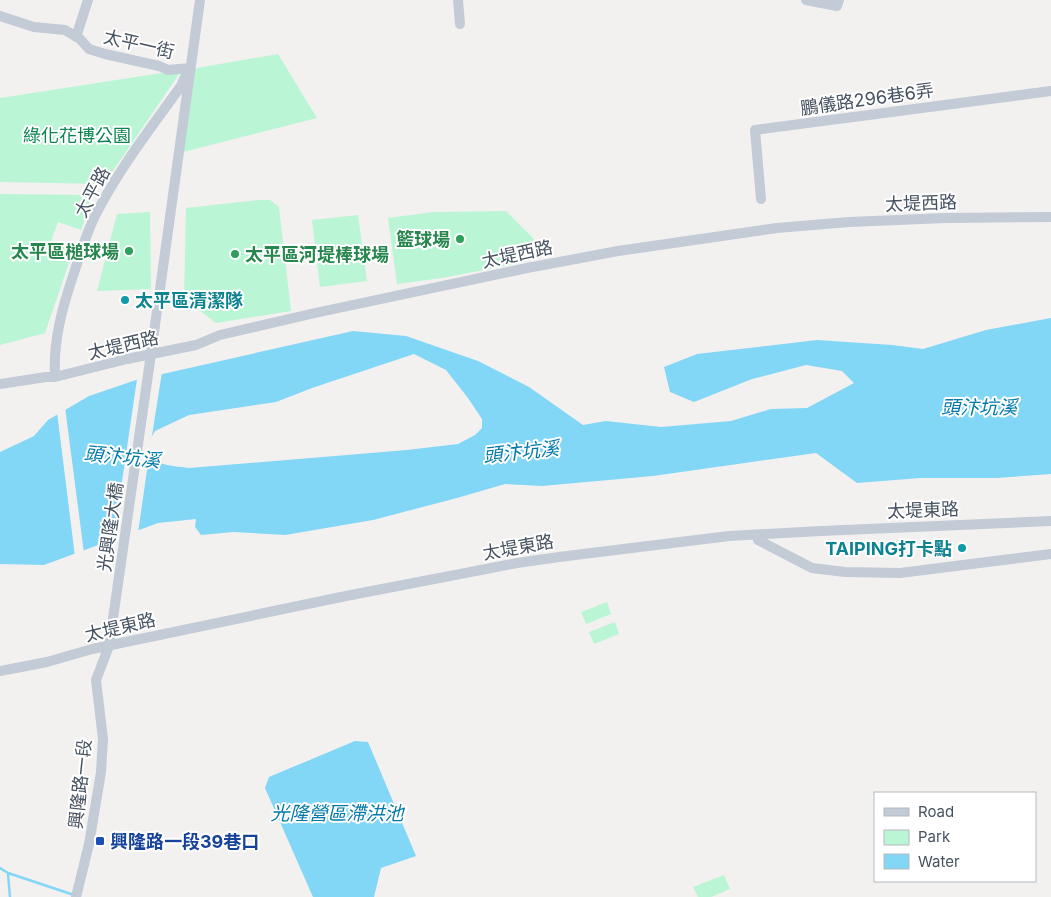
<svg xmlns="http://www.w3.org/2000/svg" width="1051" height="897" font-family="Inter,'Noto Sans TC',sans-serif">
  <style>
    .green { fill: #baf5d5 }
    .water { fill: #82d6f6; fill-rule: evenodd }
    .pier { fill: #f3f0f0 }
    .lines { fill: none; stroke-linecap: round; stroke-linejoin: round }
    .stream { stroke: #82d6f6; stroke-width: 2.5 }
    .minor { stroke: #c2cbd6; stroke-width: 10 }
    .leisure-dot { fill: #2e9e5b; stroke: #fff; stroke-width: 2 }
    .culture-dot { fill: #0f9aa8; stroke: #fff; stroke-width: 2 }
    .transit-dot { fill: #1a4fb4; stroke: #fff; stroke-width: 2 }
    .labels { text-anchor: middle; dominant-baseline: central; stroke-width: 4; stroke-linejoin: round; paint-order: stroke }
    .street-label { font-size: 18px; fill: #465260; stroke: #fff }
    .park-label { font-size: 18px; fill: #0c8552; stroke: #fff }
    .leisure-label { font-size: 18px; font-weight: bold; fill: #27864d; stroke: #fff; text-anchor: end }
    .culture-label { font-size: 18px; font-weight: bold; fill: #0d838f; stroke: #fff; text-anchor: start }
    .transit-label { font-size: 18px; font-weight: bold; fill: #164399; stroke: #fff; text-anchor: start }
    .water-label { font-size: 19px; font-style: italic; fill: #0279a8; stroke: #fff }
  </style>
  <rect width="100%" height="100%" fill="#f3f0f0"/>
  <path class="green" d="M 278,54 L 317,118 L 183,152 L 191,69 Z
    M 168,72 L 179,74 L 104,184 L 0,182 L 0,98 Z
    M 0,194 L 91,195 L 89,208 L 81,230 L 58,222 L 51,241 L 73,251 L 45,333 L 0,345 Z
    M 259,200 L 270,200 L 279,207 L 291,311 L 216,323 L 184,299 L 186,208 Z
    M 506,211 L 534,239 L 520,263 L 442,278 L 397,284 L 388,218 L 434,212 Z
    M 150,212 L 151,289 L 97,291 L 117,214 Z
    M 358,215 L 367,281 L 320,287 L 312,220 Z
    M 607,602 L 611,614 L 586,624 L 581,612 Z
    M 615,622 L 619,634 L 594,644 L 589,632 Z
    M 724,875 L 730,889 L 711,897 L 698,897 L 693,887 Z"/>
  <path class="water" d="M 1051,318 L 1051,474 L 997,478 L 920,478 L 857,483 L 816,453 L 653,476 L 542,486 L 505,484 L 457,498 L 373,520 L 285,535 L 233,532 L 201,535 L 195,527 L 196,519 L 158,523 L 44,565 L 0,564 L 0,452 L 34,436 L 48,420 L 89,396 L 136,380 L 353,331 L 406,336 L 478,361 L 529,387 L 583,425 L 606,421 L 661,427 L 731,421 L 771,409 L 807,408 L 854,383 L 842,371 L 806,365 L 752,379 L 694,402 L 670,392 L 664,367 L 697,354 L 817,340 L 892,345 L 923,349 L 986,330 ZM 414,354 L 446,370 L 468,398 L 482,419 L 482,428 L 475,435 L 458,444 L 407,450 L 189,468 C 169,465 153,467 147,445 L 155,431 L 189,415 L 276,402 L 312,388 Z
    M 355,741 L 368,742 L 416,856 L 381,868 L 374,897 L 313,897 L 265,788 L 269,777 Z"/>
  <path class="pier" d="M 162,372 L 151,442 L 149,445 L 150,449 L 138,533 L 113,543 L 137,379 L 136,378 Z
    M 65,407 L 84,553 L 75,557 L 57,412 Z"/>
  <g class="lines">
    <path class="stream" d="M 0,868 L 8,873 L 74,895
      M 8,874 L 10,897"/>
    <path class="minor" d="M 458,0 L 460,24
      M 806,0 L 837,6 L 839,0
      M 0,16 L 34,27 L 65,30 L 80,39 L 89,49 L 105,54 L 159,66 L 168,70 L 190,68
      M 76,37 L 88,0
      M 761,199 L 755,130 L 1051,91
      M 55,377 C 53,341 62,308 74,273 C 80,254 86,234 95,216 C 118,170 151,128 181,86 L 186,75
      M 0,384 L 46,377 L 55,377 L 127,359 L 196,345 L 220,335 L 315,313 L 527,268 L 618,251 L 777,228 L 849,222 L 946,218 L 1051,217
      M 758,540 L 812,568 L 845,572 L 900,573 L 1051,554
      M 0,671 L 47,662 L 92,649 L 346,596 L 517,563 L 559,557 L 729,536 L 821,531 L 1051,521
      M 76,897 L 89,844 L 101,772 L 103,739 L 96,680 L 109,646 L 151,354 L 200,0"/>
  </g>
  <g class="leisure-dot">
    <circle cx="460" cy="239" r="5"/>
    <circle cx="129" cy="251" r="5"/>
    <circle cx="235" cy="254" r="5"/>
  </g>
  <g class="culture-dot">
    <circle cx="125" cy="300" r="5"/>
    <circle cx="962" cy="548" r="5"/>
  </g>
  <rect class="transit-dot" x="95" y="836" width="10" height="10" rx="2.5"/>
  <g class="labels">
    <g class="street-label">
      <text transform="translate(139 44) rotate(13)">太平一街</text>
      <text transform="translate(867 99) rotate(-8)">鵬儀路296巷6弄</text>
      <text transform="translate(92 192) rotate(-62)">太平路</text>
      <text transform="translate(921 203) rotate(-2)">太堤西路</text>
      <text transform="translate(517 254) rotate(-12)">太堤西路</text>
      <text transform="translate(123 345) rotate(-13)">太堤西路</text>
      <text transform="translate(923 510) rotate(-2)">太堤東路</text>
      <text transform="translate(110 527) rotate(-82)">光興隆大橋</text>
      <text transform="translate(518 547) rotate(-10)">太堤東路</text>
      <text transform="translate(120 627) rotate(-13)">太堤東路</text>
      <text transform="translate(80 784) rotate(-84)">興隆路一段</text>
    </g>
    <g class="park-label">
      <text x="77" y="135">綠化花博公園</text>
    </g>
    <g class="leisure-label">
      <text x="450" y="239">籃球場</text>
      <text x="119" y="251">太平區槌球場</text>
      <text x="245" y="254" text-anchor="start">太平區河堤棒球場</text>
    </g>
    <g class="culture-label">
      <text x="135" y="300">太平區清潔隊</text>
      <text x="952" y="548" text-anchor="end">TAIPING打卡點</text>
    </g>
    <g class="transit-label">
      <text x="110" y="841">興隆路一段39巷口</text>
    </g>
    <g class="water-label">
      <text x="979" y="407">頭汴坑溪</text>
      <text transform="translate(521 452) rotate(-6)">頭汴坑溪</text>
      <text transform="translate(122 457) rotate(6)">頭汴坑溪</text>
      <text x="337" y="813">光隆營區滯洪池</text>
    </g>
  </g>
  <rect x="874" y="792" width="162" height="90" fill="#ffffff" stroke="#b5babf"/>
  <rect x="884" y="808" width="25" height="8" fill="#c2cbd6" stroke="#b5babf"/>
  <text x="918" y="817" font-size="15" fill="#465260">Road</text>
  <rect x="884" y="830" width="25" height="15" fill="#baf5d5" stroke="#b5babf"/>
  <text x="918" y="842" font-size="15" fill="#465260">Park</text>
  <rect x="884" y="854" width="25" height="15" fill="#82d6f6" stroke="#b5babf"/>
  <text x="918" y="867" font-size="15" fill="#465260">Water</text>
</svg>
